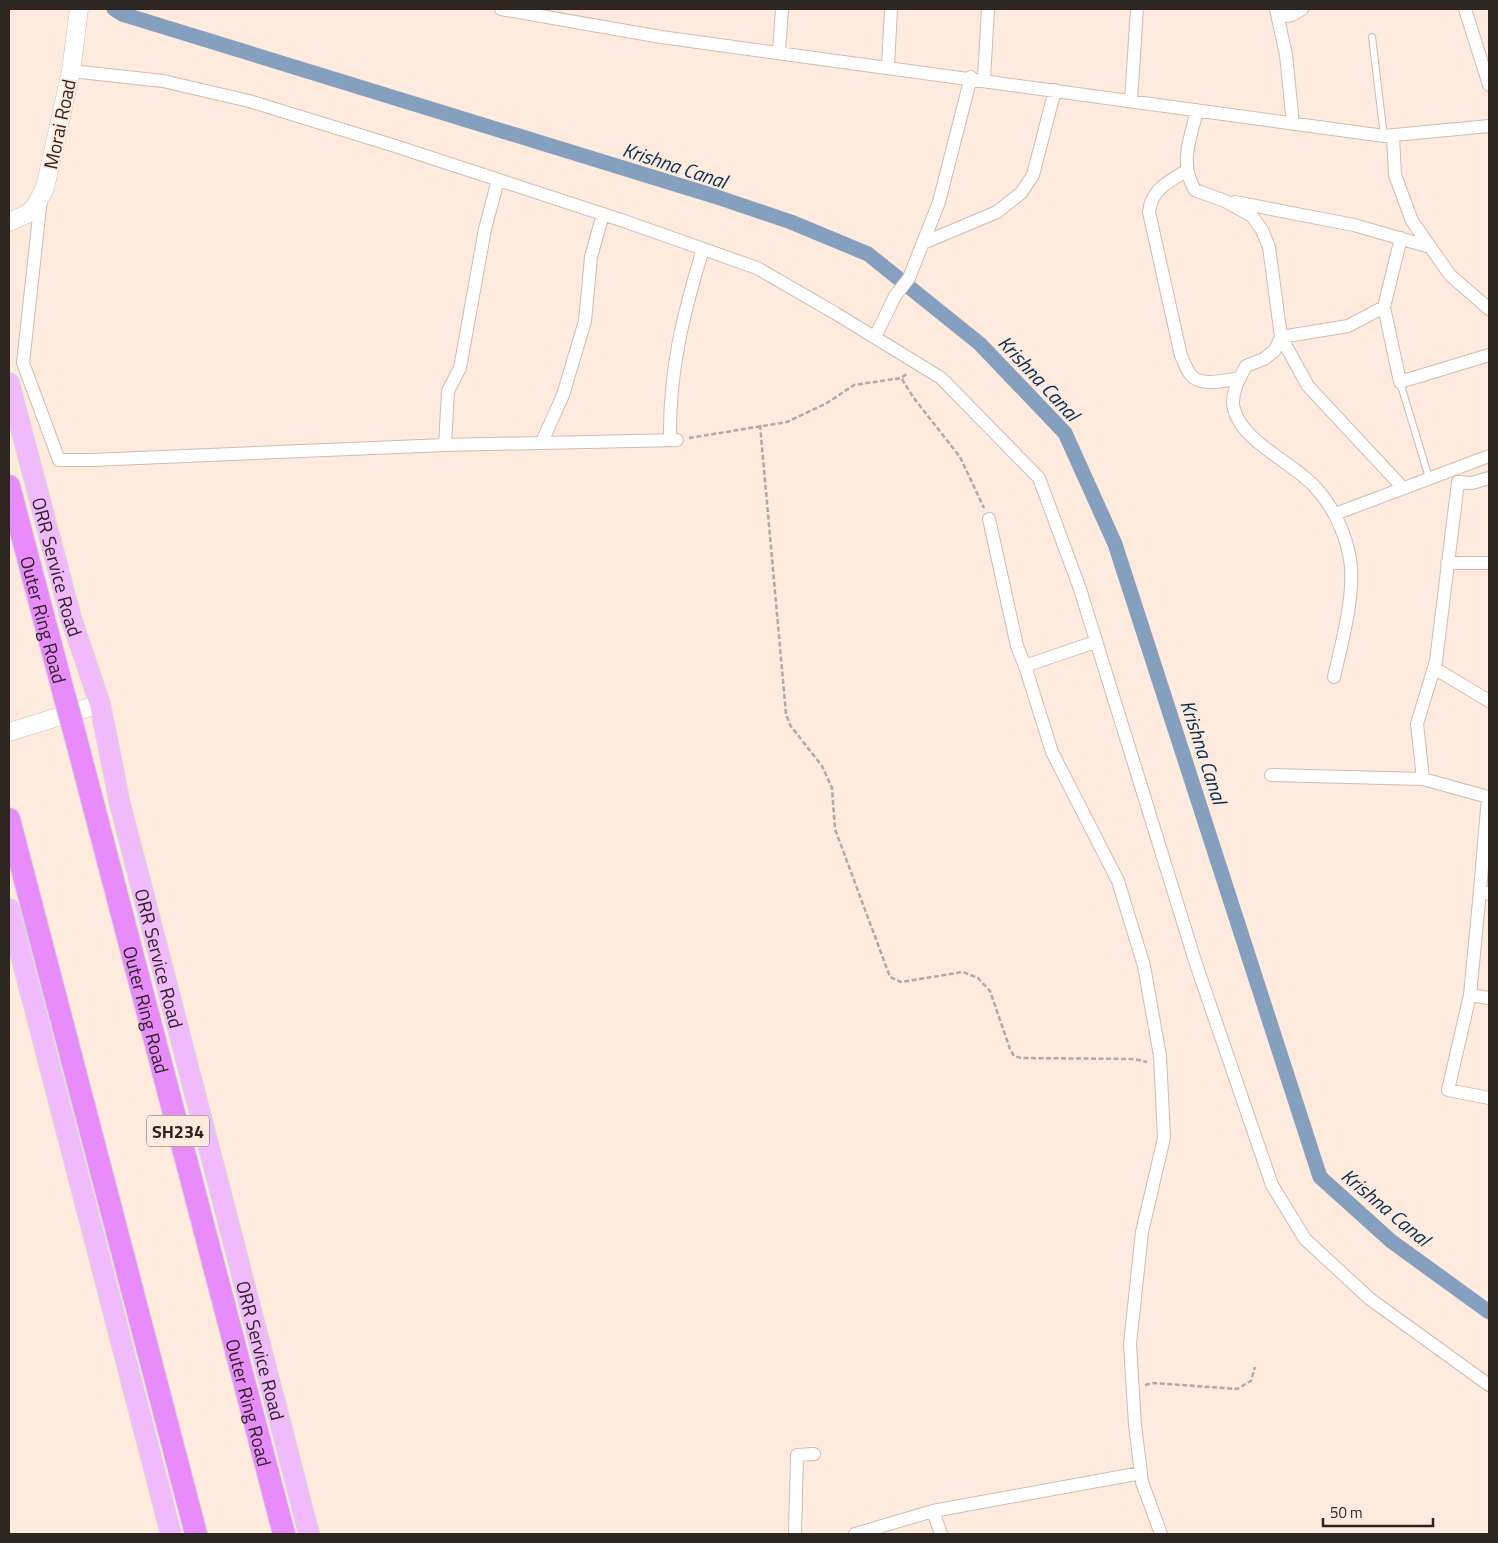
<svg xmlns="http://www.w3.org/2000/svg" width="1498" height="1543" font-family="'Titillium Web',sans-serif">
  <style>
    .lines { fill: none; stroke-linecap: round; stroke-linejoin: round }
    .canal { stroke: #85a0be; stroke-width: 15 }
    .lane-casing { stroke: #cebcae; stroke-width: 8 }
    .street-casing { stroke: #cebcae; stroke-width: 14 }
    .secondary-casing { stroke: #cebcae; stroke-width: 19 }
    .primary-casing { stroke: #d9d8d7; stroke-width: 22 }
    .highway-casing { stroke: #d9d8d7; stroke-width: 24 }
    .path { stroke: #b7a89d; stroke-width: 2.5; stroke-dasharray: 5 2.5; stroke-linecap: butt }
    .lane { stroke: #fff; stroke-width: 6 }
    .street { stroke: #fff; stroke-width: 12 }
    .secondary { stroke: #fff; stroke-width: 18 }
    .primary { stroke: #f1bafd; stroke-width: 20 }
    .highway { stroke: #e88cfb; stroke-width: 22 }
    .highway-bridge-casing { stroke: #d9d8d7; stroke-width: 24; stroke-linecap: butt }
    .highway-bridge { stroke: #e88cfb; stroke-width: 22 }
    .labels { text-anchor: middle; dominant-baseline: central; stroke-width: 4; stroke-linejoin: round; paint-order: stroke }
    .shield { fill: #feebdd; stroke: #6b6059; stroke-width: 1 }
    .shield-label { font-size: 18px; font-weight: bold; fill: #2c2520 }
    .street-label { font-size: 19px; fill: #2c2520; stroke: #feebdd }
    .water-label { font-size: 20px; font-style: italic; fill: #022e55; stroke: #feebdd }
  </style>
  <rect width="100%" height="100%" fill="#feebdd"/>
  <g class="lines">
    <path class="canal" d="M 114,9 L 122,14 L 714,196 L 791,222 L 868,254 L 980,344 L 1065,433 L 1115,544 L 1320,1177 L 1391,1241 L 1489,1312"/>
    <g class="lane-casing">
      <path id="lane" d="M 1372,37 L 1384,136
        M 1400,382 L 1429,478"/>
    </g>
    <g class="street-casing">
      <path id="street" d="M 501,9 L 661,37 L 1384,136 L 1489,126
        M 1276,9 L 1286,55 L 1293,124
        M 1465,9 L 1489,85
        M 1278,17 L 1292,15 L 1302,9
        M 779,52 L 782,9
        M 888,66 L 891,9
        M 71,71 L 163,81 L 249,101 L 392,145 L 624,221 L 757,268 L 835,313 L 941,378 L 1039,478 L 1080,589 L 1196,964 L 1272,1185 L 1305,1239 L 1370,1299 L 1489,1385
        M 984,79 L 988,9
        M 1131,101 L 1137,9
        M 1197,111 C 1190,139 1179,164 1195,190 L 1225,201 L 1252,216 L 1262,230 L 1269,247 L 1281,337 L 1275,350 L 1264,359 L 1246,366 C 1239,379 1230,395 1234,409 C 1242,442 1294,463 1315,487 C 1332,505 1344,530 1349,554 C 1357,589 1342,642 1334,677
        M 1393,136 L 1395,175 L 1412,221 L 1450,275 L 1489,309
        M 1186,171 C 1168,182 1151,190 1149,212 L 1181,356 C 1184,361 1186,369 1190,374 C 1201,388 1225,380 1240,378
        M 41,198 L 23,363 L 59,460 L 92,460 L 445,445 L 677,440
        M 1235,202 L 1354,225 L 1430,247
        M 923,243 L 997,212 L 1021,193 L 1033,175 L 1055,90
        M 1384,307 L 1401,238
        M 875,337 L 895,296 L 909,278 L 939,202 L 971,77
        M 670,440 C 669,370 683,315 703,249
        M 542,442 L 563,395 L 585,321 L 591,257 L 603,214
        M 445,445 L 448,391 L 460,368 L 485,229 L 498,180
        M 1403,488 L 1308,386 L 1281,337 L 1348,326 L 1384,307 L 1400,382 L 1489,355
        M 1335,514 L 1489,456
        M 989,519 L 1017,646 L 1025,666
        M 1447,563 L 1489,563
        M 1095,642 L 1025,666 L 1052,752 L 1118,881 L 1144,966 L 1160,1056 L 1164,1138 L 1142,1232 L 1130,1344 L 1135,1425 L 1142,1482 L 1161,1534
        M 1434,668 L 1489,701
        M 1271,775 L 1423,779 L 1488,797 L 1480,891
        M 1423,779 L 1417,724 L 1436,661 L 1458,482 L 1472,483 L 1489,478
        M 1489,894 L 1480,891 L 1470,995 L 1489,998
        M 1470,995 L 1448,1090 L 1489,1098
        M 933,1511 L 941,1534
        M 795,1534 L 797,1455 L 814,1454
        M 855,1534 L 933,1511 L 1141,1473"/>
    </g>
    <g class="secondary-casing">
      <path id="secondary" d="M 9,222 L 27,214 L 35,207 L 45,188 L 71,71 L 79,9
        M 9,732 L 100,704"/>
    </g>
    <g class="primary-casing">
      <g id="primary">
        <path id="s1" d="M 9,383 L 71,618 L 100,704 L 120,804 L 309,1534"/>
        <path d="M 9,909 L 171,1534"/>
      </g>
    </g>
    <g class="highway-casing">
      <g id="highway">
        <path id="s2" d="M 9,486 L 65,698"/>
        <path id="s3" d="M 73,727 L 284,1534"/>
        <path d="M 9,819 L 196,1534"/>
      </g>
    </g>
    <path class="path" d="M 902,379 L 913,397 L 960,457 L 984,508
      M 760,425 L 786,714 L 790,725 L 822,766 L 832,788 L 835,829 L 890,977 L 901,982 L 963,972 L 978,978 L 990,991 L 1010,1049 L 1014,1056 L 1021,1058 L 1134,1059 L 1147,1062
      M 689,438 L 787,422 L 827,403 L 854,385 L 901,378 L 908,373
      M 1145,1385 L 1153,1383 L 1237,1389 L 1251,1381 L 1255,1367"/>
    <use href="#lane" class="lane"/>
    <use href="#street" class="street"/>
    <use href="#secondary" class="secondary"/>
    <use href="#primary" class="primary"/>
    <use href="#highway" class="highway"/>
    <g class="highway-bridge-casing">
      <path id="highway-bridge" d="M 65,698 L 73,727"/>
    </g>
    <use href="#highway-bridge" class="highway-bridge"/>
  </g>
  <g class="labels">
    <rect class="shield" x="147" y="1115.5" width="62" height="31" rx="4"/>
    <g class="shield-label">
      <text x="178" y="1131">SH234</text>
    </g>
    <g class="street-label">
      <text transform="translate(59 124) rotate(-78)">Morai Road</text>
      <text stroke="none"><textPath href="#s1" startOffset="190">ORR Service Road</textPath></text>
      <text stroke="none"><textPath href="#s2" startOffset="138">Outer Ring Road</textPath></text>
      <text stroke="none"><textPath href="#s1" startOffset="595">ORR Service Road</textPath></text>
      <text stroke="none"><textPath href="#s3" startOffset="292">Outer Ring Road</textPath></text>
      <text stroke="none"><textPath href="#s1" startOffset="1000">ORR Service Road</textPath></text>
      <text stroke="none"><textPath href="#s3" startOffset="698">Outer Ring Road</textPath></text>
    </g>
    <g class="water-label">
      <text transform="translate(675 165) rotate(18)">Krishna Canal</text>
      <text transform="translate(1039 378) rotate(47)">Krishna Canal</text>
      <text transform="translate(1204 752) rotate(72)">Krishna Canal</text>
      <text transform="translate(1386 1207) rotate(40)">Krishna Canal</text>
    </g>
  </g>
  <rect width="1498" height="1543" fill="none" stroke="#2c2520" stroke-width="20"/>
  <path d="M1323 1518v8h110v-8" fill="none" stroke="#2c2520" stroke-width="2.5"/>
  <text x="1330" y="1518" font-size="15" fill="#2c2520" stroke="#feebdd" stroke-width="4" paint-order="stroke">50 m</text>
</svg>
